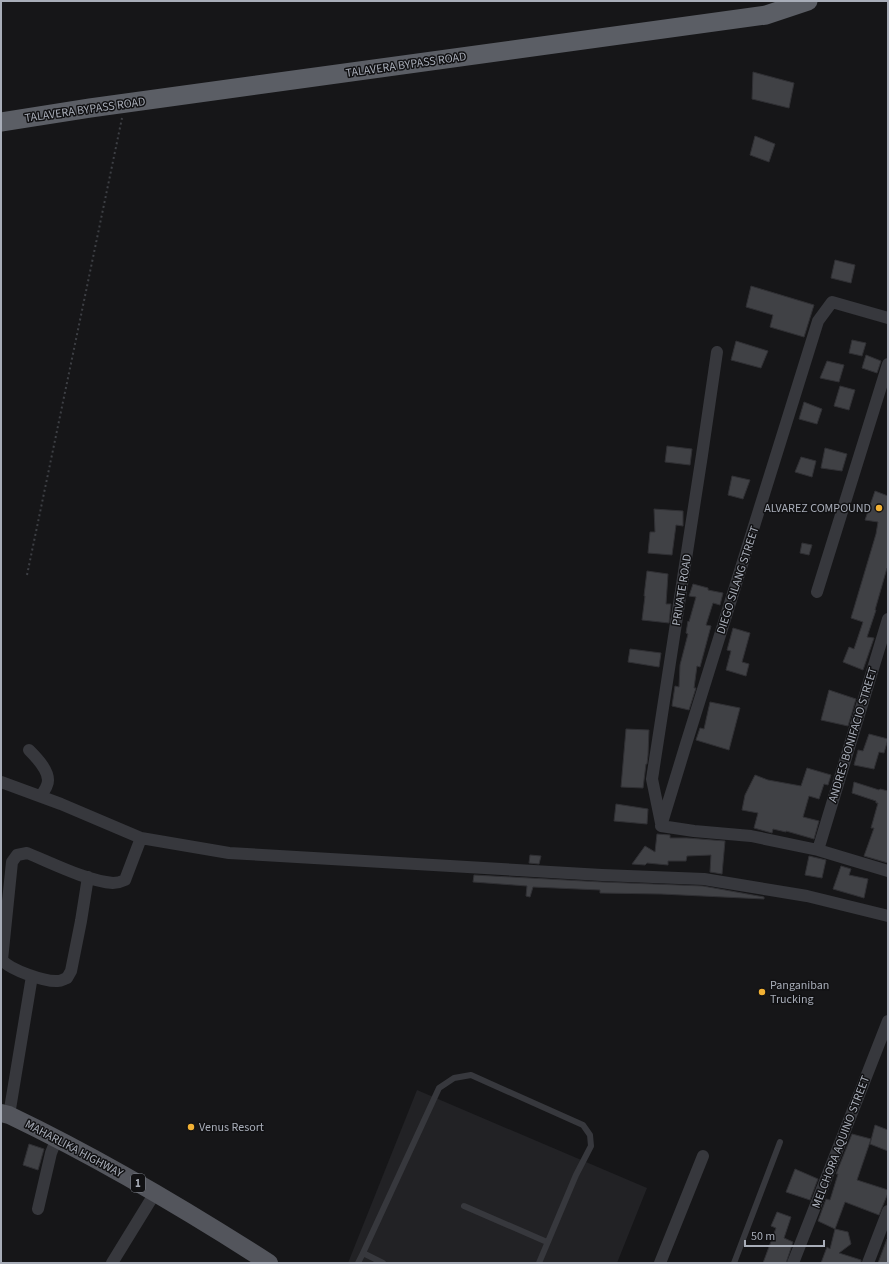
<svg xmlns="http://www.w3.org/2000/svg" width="889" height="1264" font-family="'Source Sans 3',sans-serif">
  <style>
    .built { fill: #222225 }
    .building { fill: #404145; stroke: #303034 }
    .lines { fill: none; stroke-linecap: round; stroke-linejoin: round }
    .path { stroke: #3d3f44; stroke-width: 2; stroke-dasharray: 2 3; stroke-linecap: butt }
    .service { stroke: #37383d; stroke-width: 6 }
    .minor { stroke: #37383d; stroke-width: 12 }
    .primary { stroke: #53555c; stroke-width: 18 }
    .trunk { stroke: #5b5e65; stroke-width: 19 }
    .poi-dot { fill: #f2b134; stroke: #111113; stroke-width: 1.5 }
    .labels { text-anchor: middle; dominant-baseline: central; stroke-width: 3; stroke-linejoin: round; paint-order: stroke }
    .shield { fill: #111113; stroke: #7b7e86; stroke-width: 1 }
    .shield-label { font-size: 11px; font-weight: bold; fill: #a8adb8 }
    .street-label { font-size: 12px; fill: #a8adb8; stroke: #111113 }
    .poi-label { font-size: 12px; fill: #a8adb8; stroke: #111113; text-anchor: start }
  </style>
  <rect width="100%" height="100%" fill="#161618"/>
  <path class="built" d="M 417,1090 L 647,1188 L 617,1263 L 348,1263 Z"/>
  <path class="building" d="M 753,72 L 794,83 L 789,108 L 752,99 Z
    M 755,136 L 775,144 L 769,162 L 750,155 Z
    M 835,260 L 855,265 L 851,283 L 831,278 Z
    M 751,286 L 814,305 L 804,337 L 770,327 L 773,315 L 746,307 Z
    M 852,340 L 866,343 L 862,356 L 849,353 Z
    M 736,341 L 768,351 L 761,368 L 731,360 Z
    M 866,355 L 881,361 L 877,373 L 862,368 Z
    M 827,361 L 844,365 L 839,382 L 820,378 Z
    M 840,386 L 855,390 L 849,410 L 834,406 Z
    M 804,402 L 822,409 L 817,424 L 799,419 Z
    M 667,446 L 692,449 L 690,465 L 665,462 Z
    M 825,448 L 847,454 L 842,471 L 821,468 Z
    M 801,457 L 816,461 L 812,477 L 795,472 Z
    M 732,476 L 750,480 L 743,499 L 728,495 Z
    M 875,491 L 888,496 L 888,569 L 887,568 L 875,610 L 876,610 L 867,637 L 874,638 L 863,670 L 843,662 L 849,647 L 854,649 L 863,622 L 851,618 L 876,534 L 878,522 L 865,520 Z
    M 654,509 L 683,511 L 683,526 L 676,525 L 672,555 L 648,553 L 650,532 L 655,532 Z
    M 802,543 L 812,545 L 809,555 L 800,553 Z
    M 647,571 L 668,574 L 666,604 L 671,604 L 669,623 L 642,620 L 645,596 L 644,596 Z
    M 693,584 L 708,588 L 708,590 L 723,593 L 720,605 L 713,603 L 706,625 L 711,626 L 700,667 L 697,666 L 694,688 L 696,688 L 689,710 L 672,706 L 675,686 L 679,687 L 680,665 L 688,634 L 686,633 L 688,621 L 689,622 L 696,597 L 689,596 Z
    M 733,628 L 750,633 L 742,662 L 749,664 L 746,676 L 726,670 L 731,651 L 727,650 Z
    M 630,649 L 661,653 L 659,667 L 628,662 Z
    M 829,690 L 856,699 L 848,726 L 821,720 Z
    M 710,702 L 740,708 L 729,750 L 696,740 L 700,728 L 704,729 Z
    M 626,729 L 649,730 L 648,755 L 647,764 L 646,764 L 643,788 L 621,787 Z
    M 869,734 L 888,739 L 884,753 L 879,752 L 874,769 L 854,765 L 858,750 L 863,751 Z
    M 807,768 L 831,775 L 828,785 L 824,784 L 819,799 L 809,796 L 803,817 L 819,821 L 814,839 L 786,831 L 786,832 L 773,829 L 772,833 L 754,828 L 758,813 L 742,810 L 745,795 L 755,775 L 768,780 L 801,786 Z
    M 854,782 L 879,790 L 880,789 L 888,791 L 888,863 L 864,856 L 874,828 L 871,828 L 878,803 L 876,803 L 876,801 L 852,793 Z
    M 616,804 L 648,809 L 647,824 L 614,821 Z
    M 657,834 L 670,835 L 670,838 L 687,838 L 725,841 L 722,874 L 710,872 L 711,855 L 687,856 L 686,861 L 668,861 L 668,865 L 647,863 L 645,865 L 632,864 L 645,846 L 655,852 Z
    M 530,855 L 541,856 L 539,864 L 529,863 Z
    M 809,856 L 826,860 L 822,878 L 805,875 Z
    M 841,866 L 851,869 L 849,875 L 868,879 L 864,898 L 833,889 Z
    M 474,875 L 602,882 L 703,886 L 764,897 L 764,899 L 661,894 L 600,893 L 600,890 L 533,887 L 530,897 L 526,896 L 527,886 L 473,882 Z
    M 875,1125 L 888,1130 L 888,1151 L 870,1144 Z
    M 852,1134 L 871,1139 L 857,1180 L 888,1190 L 888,1193 L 879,1215 L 845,1202 L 835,1229 L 818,1221 L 826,1199 L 830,1200 L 838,1174 L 836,1174 Z
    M 29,1144 L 44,1149 L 38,1170 L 23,1165 Z
    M 795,1169 L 818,1179 L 810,1200 L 786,1192 Z
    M 777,1212 L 791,1217 L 784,1238 L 793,1242 L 786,1263 L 763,1263 L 776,1228 L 771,1226 Z
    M 835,1229 L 848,1232 L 851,1244 L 839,1253 L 861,1260 L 861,1263 L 821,1263 L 827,1247 L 830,1249 Z
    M 887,1239 L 888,1263 L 878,1263 Z"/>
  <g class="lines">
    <path class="path" d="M 27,575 L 122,118"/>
    <path class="service" d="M 464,1206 L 547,1242
      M 363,1253 L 439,1088 L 454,1078 L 471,1075 L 583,1125 L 590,1135 L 591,1146 L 576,1175 L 539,1263
      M 358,1263 L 363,1253 L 383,1263
      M 734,1263 L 780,1142"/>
    <path class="minor" d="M 817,592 L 888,364
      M 29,750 C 37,758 52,773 47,785 C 46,789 43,792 41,796
      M 1,782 L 61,804 L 141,838 L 229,853 L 602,875 L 704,879 L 807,896 L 888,916
      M 661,823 L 652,779 L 702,455 L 717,352
      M 661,826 C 712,657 767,489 818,321 L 832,302 L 888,318
      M 661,826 L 694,831 L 751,836 L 818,850 L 888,871
      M 818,850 L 888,619
      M 88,877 L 81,921 L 71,971 L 67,978 C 64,979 61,981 58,981 C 45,982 10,970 2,960 L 12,862 L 17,855 L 27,853 C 52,863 87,881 113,883 C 117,883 121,882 125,880 L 141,838
      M 9,1115 L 32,976
      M 38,1209 L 51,1153 L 57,1138
      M 112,1263 L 155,1193
      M 660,1263 L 703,1156
      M 793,1263 L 888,1021
      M 868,1263 L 888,1211"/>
    <path class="primary" d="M 1,1113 L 9,1115 C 99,1158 185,1209 269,1263"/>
    <path class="trunk" d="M 1,122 L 90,108 L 766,15 L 808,1"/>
  </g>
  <g class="poi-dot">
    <circle cx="879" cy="508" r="4"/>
    <circle cx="762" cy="992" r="4"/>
    <circle cx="191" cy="1127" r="4"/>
  </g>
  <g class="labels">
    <rect class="shield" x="131" y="1174" width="14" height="18" rx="3"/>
    <g class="shield-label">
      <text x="138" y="1183">1</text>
    </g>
    <g class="street-label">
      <text transform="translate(406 65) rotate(-8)">TALAVERA BYPASS ROAD</text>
      <text transform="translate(85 110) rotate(-8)">TALAVERA BYPASS ROAD</text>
      <text transform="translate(738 580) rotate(-72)">DIEGO SILANG STREET</text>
      <text transform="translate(682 590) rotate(-81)">PRIVATE ROAD</text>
      <text transform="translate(853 735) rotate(-73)">ANDRES BONIFACIO STREET</text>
      <text transform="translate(841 1142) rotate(-69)">MELCHORA AQUINO STREET</text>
      <text transform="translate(74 1149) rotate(28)">MAHARLIKA HIGHWAY</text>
    </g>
    <g class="poi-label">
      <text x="871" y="508" text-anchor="end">ALVAREZ COMPOUND</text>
      <text x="770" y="985">Panganiban<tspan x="770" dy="14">Trucking</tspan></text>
      <text x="199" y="1127">Venus Resort</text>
    </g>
  </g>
  <rect width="889" height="1264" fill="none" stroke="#a8adb8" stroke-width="4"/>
  <path d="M745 1240v6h79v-6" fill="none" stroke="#a8adb8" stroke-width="2"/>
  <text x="751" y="1240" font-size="12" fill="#a8adb8" stroke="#111113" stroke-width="3" paint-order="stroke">50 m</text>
</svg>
